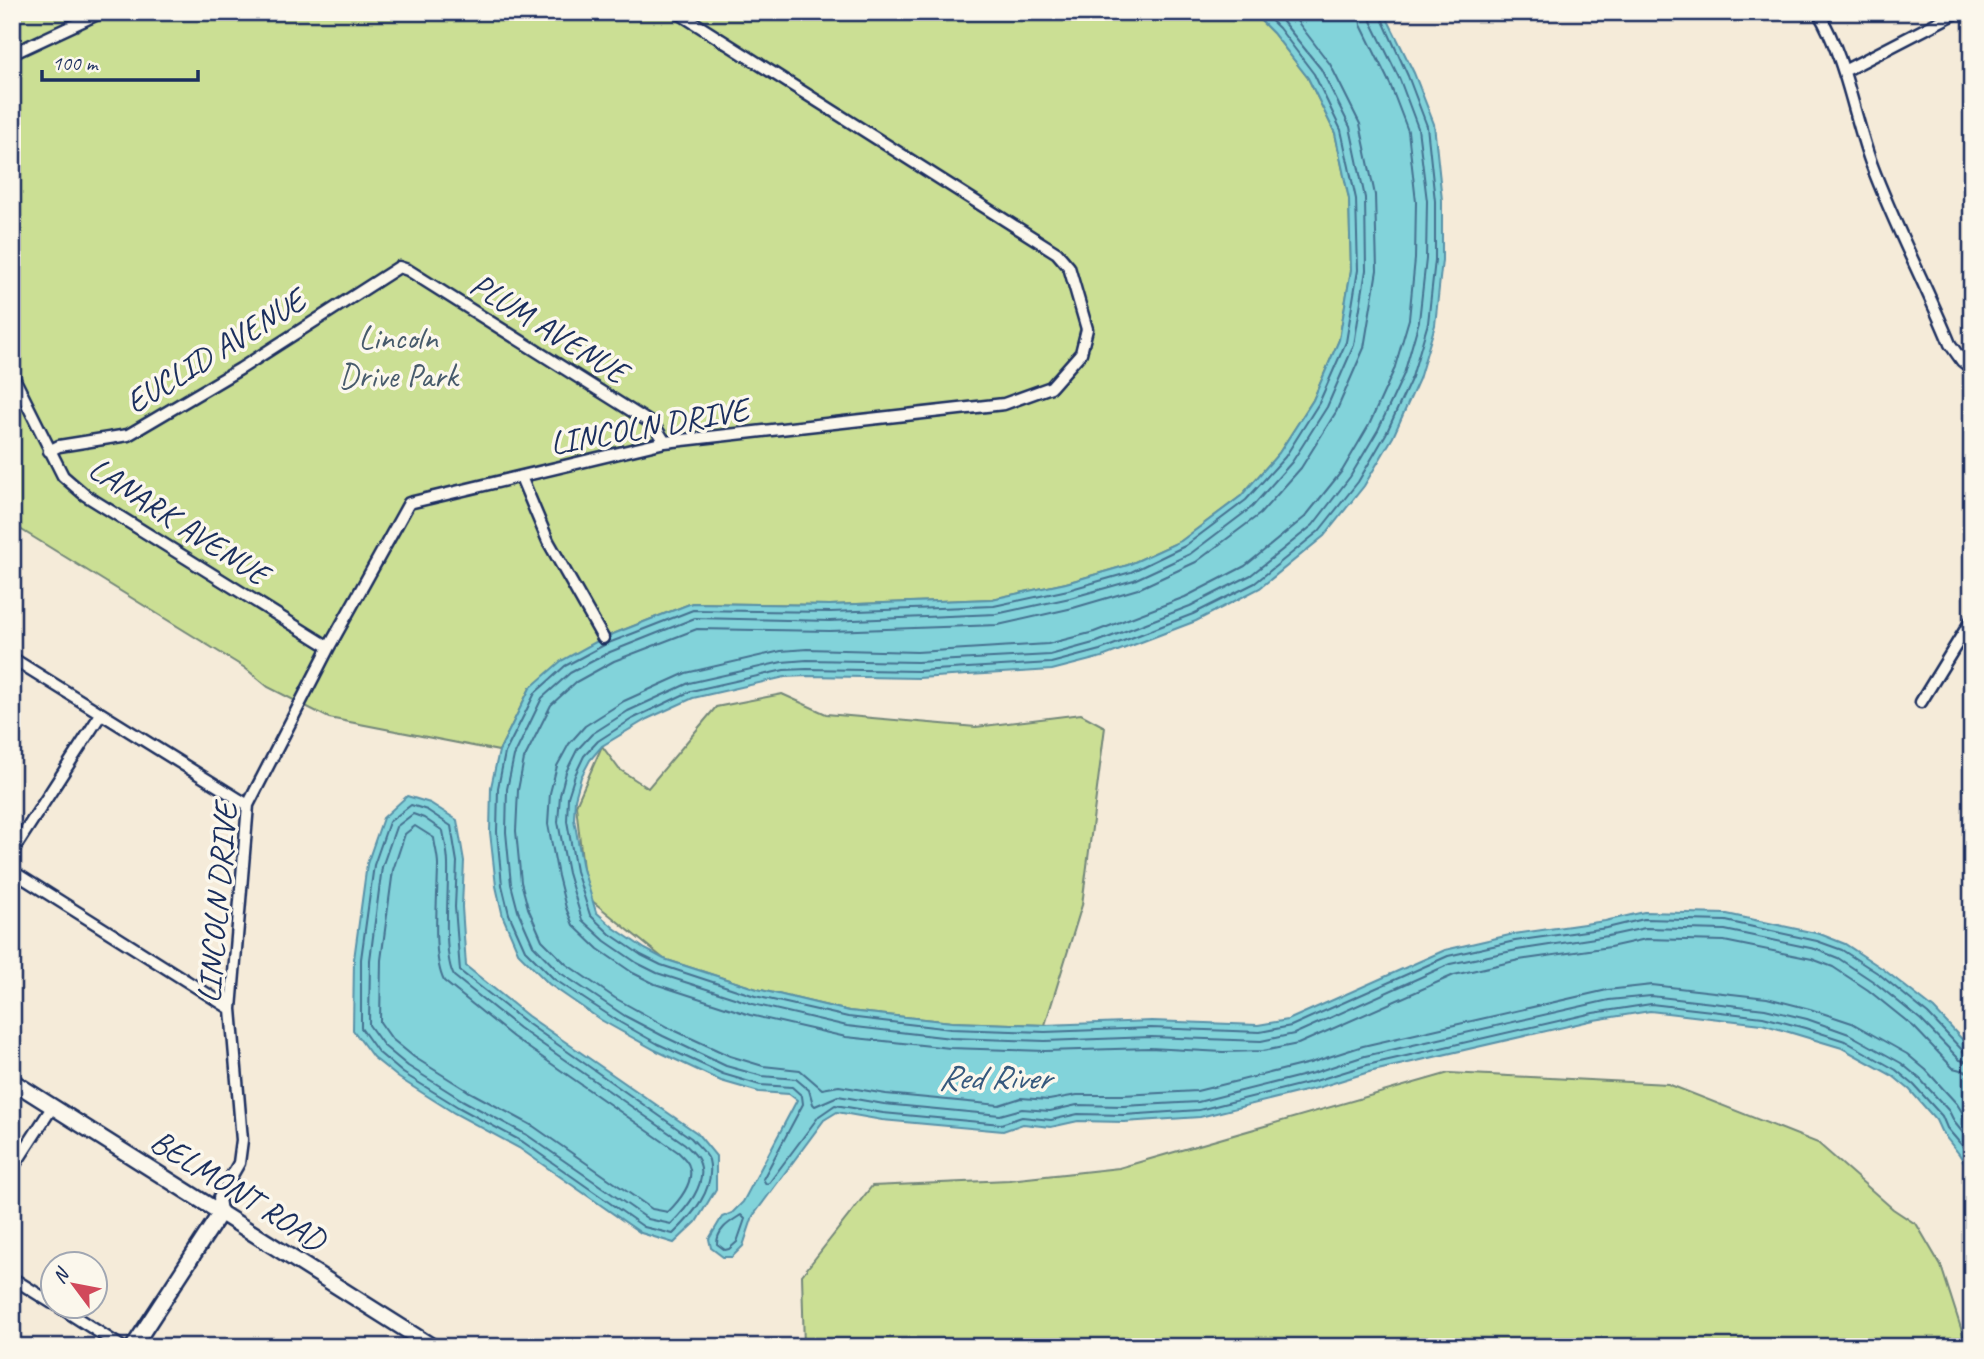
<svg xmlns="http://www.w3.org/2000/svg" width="1984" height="1359" font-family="Caveat,sans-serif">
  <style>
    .green { fill: #cbdf94; stroke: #738779; stroke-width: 2 }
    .water { fill: #82d3da; stroke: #5991a8; stroke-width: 2 }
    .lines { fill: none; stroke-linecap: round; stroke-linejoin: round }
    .shore { stroke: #447190; stroke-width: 2 }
    .street-casing { stroke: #1b2f5e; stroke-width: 15 }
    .secondary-casing { stroke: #1b2f5e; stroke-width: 19 }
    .street { stroke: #fbf7ec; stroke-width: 10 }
    .secondary { stroke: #fbf7ec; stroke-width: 14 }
    .labels { text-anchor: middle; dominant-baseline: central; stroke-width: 7; stroke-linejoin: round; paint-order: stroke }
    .street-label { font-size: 33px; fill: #1b2f5e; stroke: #fbf7ec }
    .park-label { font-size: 33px; fill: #475b6c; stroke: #fbf7ec }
    .water-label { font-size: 35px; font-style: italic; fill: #35587d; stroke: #fbf7ec }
  </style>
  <rect width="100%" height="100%" fill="#f5ebd9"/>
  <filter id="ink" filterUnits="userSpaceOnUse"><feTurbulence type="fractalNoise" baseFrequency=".0143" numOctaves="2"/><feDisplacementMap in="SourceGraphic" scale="14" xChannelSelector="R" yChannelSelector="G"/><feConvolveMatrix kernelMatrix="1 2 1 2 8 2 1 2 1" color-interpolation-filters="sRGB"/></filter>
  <g filter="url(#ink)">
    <path class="green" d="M 12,12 L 1252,12 L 1273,33 L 1308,78 L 1335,133 L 1349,199 L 1351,270 L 1339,340 L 1313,400 L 1279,453 L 1241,496 L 1181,541 L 1128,565 L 1066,583 L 992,599 L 830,605 L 692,603 L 603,638 L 530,688 L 499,751 L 329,718 L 268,687 L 245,668 L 12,524 Z
      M 782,694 L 826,714 L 976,727 L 1081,714 L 1105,727 L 1082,905 L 1045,1025 L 952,1022 L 849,1011 L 757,989 L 664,959 L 591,900 L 583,869 L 576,805 L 602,746 L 619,769 L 648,788 L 716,707 Z
      M 1449,1073 L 1668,1084 L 1818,1143 L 1893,1209 L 1917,1225 L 1941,1266 L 1967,1347 L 804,1347 L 802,1275 L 872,1186 L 1009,1180 L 1119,1168 Z"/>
    <path class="water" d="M 1252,12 L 1384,12 L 1414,73 L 1434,124 L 1442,200 L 1442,260 L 1435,325 L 1419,379 L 1393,437 L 1364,486 L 1324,536 L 1260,588 L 1196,621 L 1102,657 L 1052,670 L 918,678 L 807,676 L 785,677 L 693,698 L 647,719 L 602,746 L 590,760 L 581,777 L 575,799 L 574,819 L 583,869 L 596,912 L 614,928 L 645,949 L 664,959 L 757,989 L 849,1011 L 952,1022 L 1045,1025 L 1152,1021 L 1258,1025 L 1288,1020 L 1445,950 L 1514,934 L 1605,921 L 1644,912 L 1727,914 L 1820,934 L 1845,944 L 1883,969 L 1934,1009 L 1972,1050 L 1972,1175 L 1959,1154 L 1941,1131 L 1936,1120 L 1910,1090 L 1893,1076 L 1842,1048 L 1762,1024 L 1650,1011 L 1594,1020 L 1369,1072 L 1317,1088 L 1200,1117 L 1124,1122 L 1078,1121 L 1051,1127 L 1023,1124 L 1003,1131 L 882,1120 L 837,1112 L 824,1120 L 753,1216 L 743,1246 L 732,1257 L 723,1257 L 711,1248 L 709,1239 L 722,1217 L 732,1213 L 743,1202 L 797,1100 L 789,1094 L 759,1092 L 721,1081 L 655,1050 L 601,1020 L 549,984 L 519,954 L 503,917 L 496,886 L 490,832 L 491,787 L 499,751 L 530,688 L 561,661 L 603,638 L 692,603 L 830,605 L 992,599 L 1066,583 L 1128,565 L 1181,541 L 1241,496 L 1279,453 L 1313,400 L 1339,340 L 1351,270 L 1349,199 L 1335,133 L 1308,78 L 1273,33 Z
      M 407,796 L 430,803 L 457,820 L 464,861 L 462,907 L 466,966 L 528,1016 L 697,1133 L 716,1156 L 716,1189 L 696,1222 L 674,1243 L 641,1233 L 519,1148 L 454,1113 L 399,1078 L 373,1057 L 353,1030 L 354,959 L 367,864 L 383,818 Z"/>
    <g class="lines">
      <path class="shore" d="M 1262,12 L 1279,28 L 1314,74 L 1341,130 L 1356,199 L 1358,270 L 1346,342 L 1319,403 L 1285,457 L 1246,500 L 1185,546 L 1131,572 L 1068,590 L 994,606 L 830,612 L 693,610 L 606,644 L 565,666 L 535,693 L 505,753 L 498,788 L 497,832 L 502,885 L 509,914 L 525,950 L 554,979 L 621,1023 L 658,1044 L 723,1074 L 760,1085 L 792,1087 L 802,1096 L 803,1104 L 763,1179 L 766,1184 L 769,1183 L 819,1116 L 835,1105 L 883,1113 L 1001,1124 L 1022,1117 L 1051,1120 L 1078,1114 L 1124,1115 L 1199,1110 L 1315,1081 L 1367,1065 L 1593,1013 L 1651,1004 L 1763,1017 L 1805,1028 L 1845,1041 L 1896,1070 L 1914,1085 L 1942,1116 L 1947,1128 L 1965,1149 L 1972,1164
        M 1275,12 L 1321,69 L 1350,127 L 1365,198 L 1366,270 L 1354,345 L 1327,407 L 1292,462 L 1252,507 L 1190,554 L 1134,580 L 1070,598 L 996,614 L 830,621 L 695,618 L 610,652 L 570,673 L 542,698 L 514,756 L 507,789 L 506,832 L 511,884 L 518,911 L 533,945 L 559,972 L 625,1016 L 663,1036 L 726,1066 L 762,1076 L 796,1079 L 809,1090 L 813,1104 L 815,1106 L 838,1096 L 884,1104 L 1000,1115 L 1022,1109 L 1050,1111 L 1077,1105 L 1123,1106 L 1198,1102 L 1313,1073 L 1365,1056 L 1609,1000 L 1651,996 L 1765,1009 L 1807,1019 L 1849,1034 L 1901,1063 L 1920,1079 L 1949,1111 L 1955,1123 L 1972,1144
        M 1290,12 L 1330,64 L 1360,124 L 1375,195 L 1377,270 L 1364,348 L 1336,412 L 1301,468 L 1260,514 L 1196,562 L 1138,589 L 1073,608 L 998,625 L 830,631 L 697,629 L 614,661 L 576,682 L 551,705 L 524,759 L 518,790 L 516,831 L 521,882 L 528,908 L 542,940 L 566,964 L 615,998 L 667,1027 L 730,1056 L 763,1066 L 800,1070 L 822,1089 L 839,1086 L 886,1094 L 999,1105 L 1021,1098 L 1049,1100 L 1077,1095 L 1123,1095 L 1197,1091 L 1310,1063 L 1363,1046 L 1607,990 L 1652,985 L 1767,998 L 1810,1009 L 1852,1023 L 1907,1054 L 1926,1070 L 1957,1104 L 1972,1128
        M 1359,12 L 1361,25 L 1390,84 L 1408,131 L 1416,202 L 1415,259 L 1409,319 L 1394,370 L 1369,425 L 1342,471 L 1305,517 L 1245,566 L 1185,597 L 1094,632 L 1048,644 L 917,652 L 807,649 L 781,651 L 686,673 L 624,701 L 585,726 L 569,744 L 557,766 L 550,793 L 548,824 L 558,876 L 566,908 L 573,925 L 598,949 L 633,973 L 655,984 L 750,1015 L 846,1037 L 950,1048 L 1045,1051 L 1150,1048 L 1223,1052 L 1263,1051 L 1298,1044 L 1454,975 L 1519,960 L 1610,947 L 1646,939 L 1724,941 L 1812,959 L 1833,967 L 1868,990 L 1914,1027 L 1953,1068 L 1972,1073
        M 1370,12 L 1371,21 L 1400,80 L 1418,128 L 1427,201 L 1426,259 L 1419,321 L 1404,374 L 1378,430 L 1350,477 L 1313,525 L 1251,575 L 1190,606 L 1097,642 L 1050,655 L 917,662 L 807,660 L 782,662 L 689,683 L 628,711 L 592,734 L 577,750 L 566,772 L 560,795 L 558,822 L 568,873 L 582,920 L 605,941 L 637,963 L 657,973 L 753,1004 L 847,1026 L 951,1038 L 1045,1041 L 1151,1037 L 1261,1041 L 1294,1034 L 1450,964 L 1517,950 L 1608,936 L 1645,928 L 1725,930 L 1815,949 L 1838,958 L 1874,982 L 1921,1020 L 1960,1060 L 1972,1063
        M 1379,12 L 1408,76 L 1427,126 L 1435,201 L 1435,260 L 1428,323 L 1412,377 L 1386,434 L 1358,482 L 1319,531 L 1255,583 L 1193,614 L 1100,650 L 1051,663 L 918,671 L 807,669 L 784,670 L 691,691 L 632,719 L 598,741 L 584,756 L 575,775 L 568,797 L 567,821 L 576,871 L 590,915 L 610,934 L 641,955 L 661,965 L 755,996 L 848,1017 L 951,1029 L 1045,1032 L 1151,1028 L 1260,1032 L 1291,1026 L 1448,956 L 1515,941 L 1607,928 L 1644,919 L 1726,921 L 1817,941 L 1842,950 L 1879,974 L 1928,1014 L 1964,1052 L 1972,1054
        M 411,805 L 427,810 L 451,826 L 457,862 L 455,907 L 460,971 L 524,1021 L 691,1138 C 696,1144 707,1153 709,1160 C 716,1189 692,1216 673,1234 L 644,1227 L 523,1142 L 458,1107 L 403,1073 L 378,1052 L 361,1028 L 361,959 L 374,865 L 389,822 Z
        M 413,814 L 424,818 L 443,831 C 445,842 448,853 448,864 C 449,891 442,955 454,976 L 519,1028 L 685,1144 C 689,1149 697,1155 699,1161 C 709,1184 685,1210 671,1224 L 648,1219 L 527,1135 L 462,1100 L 408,1066 L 384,1046 L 369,1025 L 370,960 L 382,867 L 396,827 Z
        M 415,826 L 434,838 C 435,847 438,856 438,865 C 438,894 431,956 444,981 L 513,1037 L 678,1152 C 682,1156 688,1161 689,1166 C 695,1182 678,1202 668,1212 L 652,1209 L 533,1126 L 468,1091 L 414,1057 L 392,1039 L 380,1022 L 381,960 L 393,870 L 405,834 Z
        M 741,1215 L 745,1219 L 737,1242 L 729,1249 L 725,1250 L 717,1244 C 717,1229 730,1222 741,1215 Z"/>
      <g class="street-casing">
        <path id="street" d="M 1818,12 C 1846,59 1853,113 1871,163 C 1894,225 1925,283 1950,344 L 1962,361 L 1972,369
          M 12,54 L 102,12
          M 1844,71 L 1958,12
          M 12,374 L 63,476 L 85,495 L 329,647
          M 49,451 L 59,446 L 128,435 L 240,369 L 399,267 L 408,270 L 654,425 L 665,442
          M 521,477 L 548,541 L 603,638
          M 12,658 L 248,805
          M 1921,702 L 1972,619
          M 12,852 L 101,714
          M 12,871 L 231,1009
          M 12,1169 L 53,1106
          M 221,1212 L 219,1198 L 239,1163 L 242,1140 L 231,1009 L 248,805 L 329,647 L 409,503 L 665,442 L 1004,404 L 1051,387 L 1081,353 L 1087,329 L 1069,267 L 1057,253 L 677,12
          M 12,1278 L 52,1303
          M 58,1306 L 122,1347"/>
      </g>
      <g class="secondary-casing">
        <path id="secondary" d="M 12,1081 L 433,1347
          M 133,1347 L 221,1212"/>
      </g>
      <use href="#street" class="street"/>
      <use href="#secondary" class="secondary"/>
    </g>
  </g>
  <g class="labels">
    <g class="street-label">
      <text transform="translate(549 328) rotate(32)">PLUM AVENUE</text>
      <text transform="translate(215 351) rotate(-32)">EUCLID AVENUE</text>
      <text transform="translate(649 426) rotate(-10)">LINCOLN DRIVE</text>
      <text transform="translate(179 521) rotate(33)">LANARK AVENUE</text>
      <text transform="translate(217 903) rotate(-85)">LINCOLN DRIVE</text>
      <text transform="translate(238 1190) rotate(32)">BELMONT ROAD</text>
    </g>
    <g class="park-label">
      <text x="398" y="338">Lincoln<tspan x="398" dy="38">Drive Park</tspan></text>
    </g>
    <g class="water-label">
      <text x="994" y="1077">Red River</text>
    </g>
  </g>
  <rect width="1984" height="1359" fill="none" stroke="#fbf7ec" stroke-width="42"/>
  <rect x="21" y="21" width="1942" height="1317" fill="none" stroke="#1b2f5e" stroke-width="2.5" filter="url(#ink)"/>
  <g transform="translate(74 1285) rotate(302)"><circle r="33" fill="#fbf7ec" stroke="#a1a7b3" stroke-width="2"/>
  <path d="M0-5L12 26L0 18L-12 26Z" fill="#d1495b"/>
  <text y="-10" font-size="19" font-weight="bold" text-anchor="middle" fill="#1b2f5e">N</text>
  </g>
  <path d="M42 70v10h156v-10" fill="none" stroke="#1b2f5e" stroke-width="3.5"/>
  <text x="52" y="70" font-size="21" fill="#1b2f5e" stroke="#fbf7ec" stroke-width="5" paint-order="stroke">100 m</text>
</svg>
